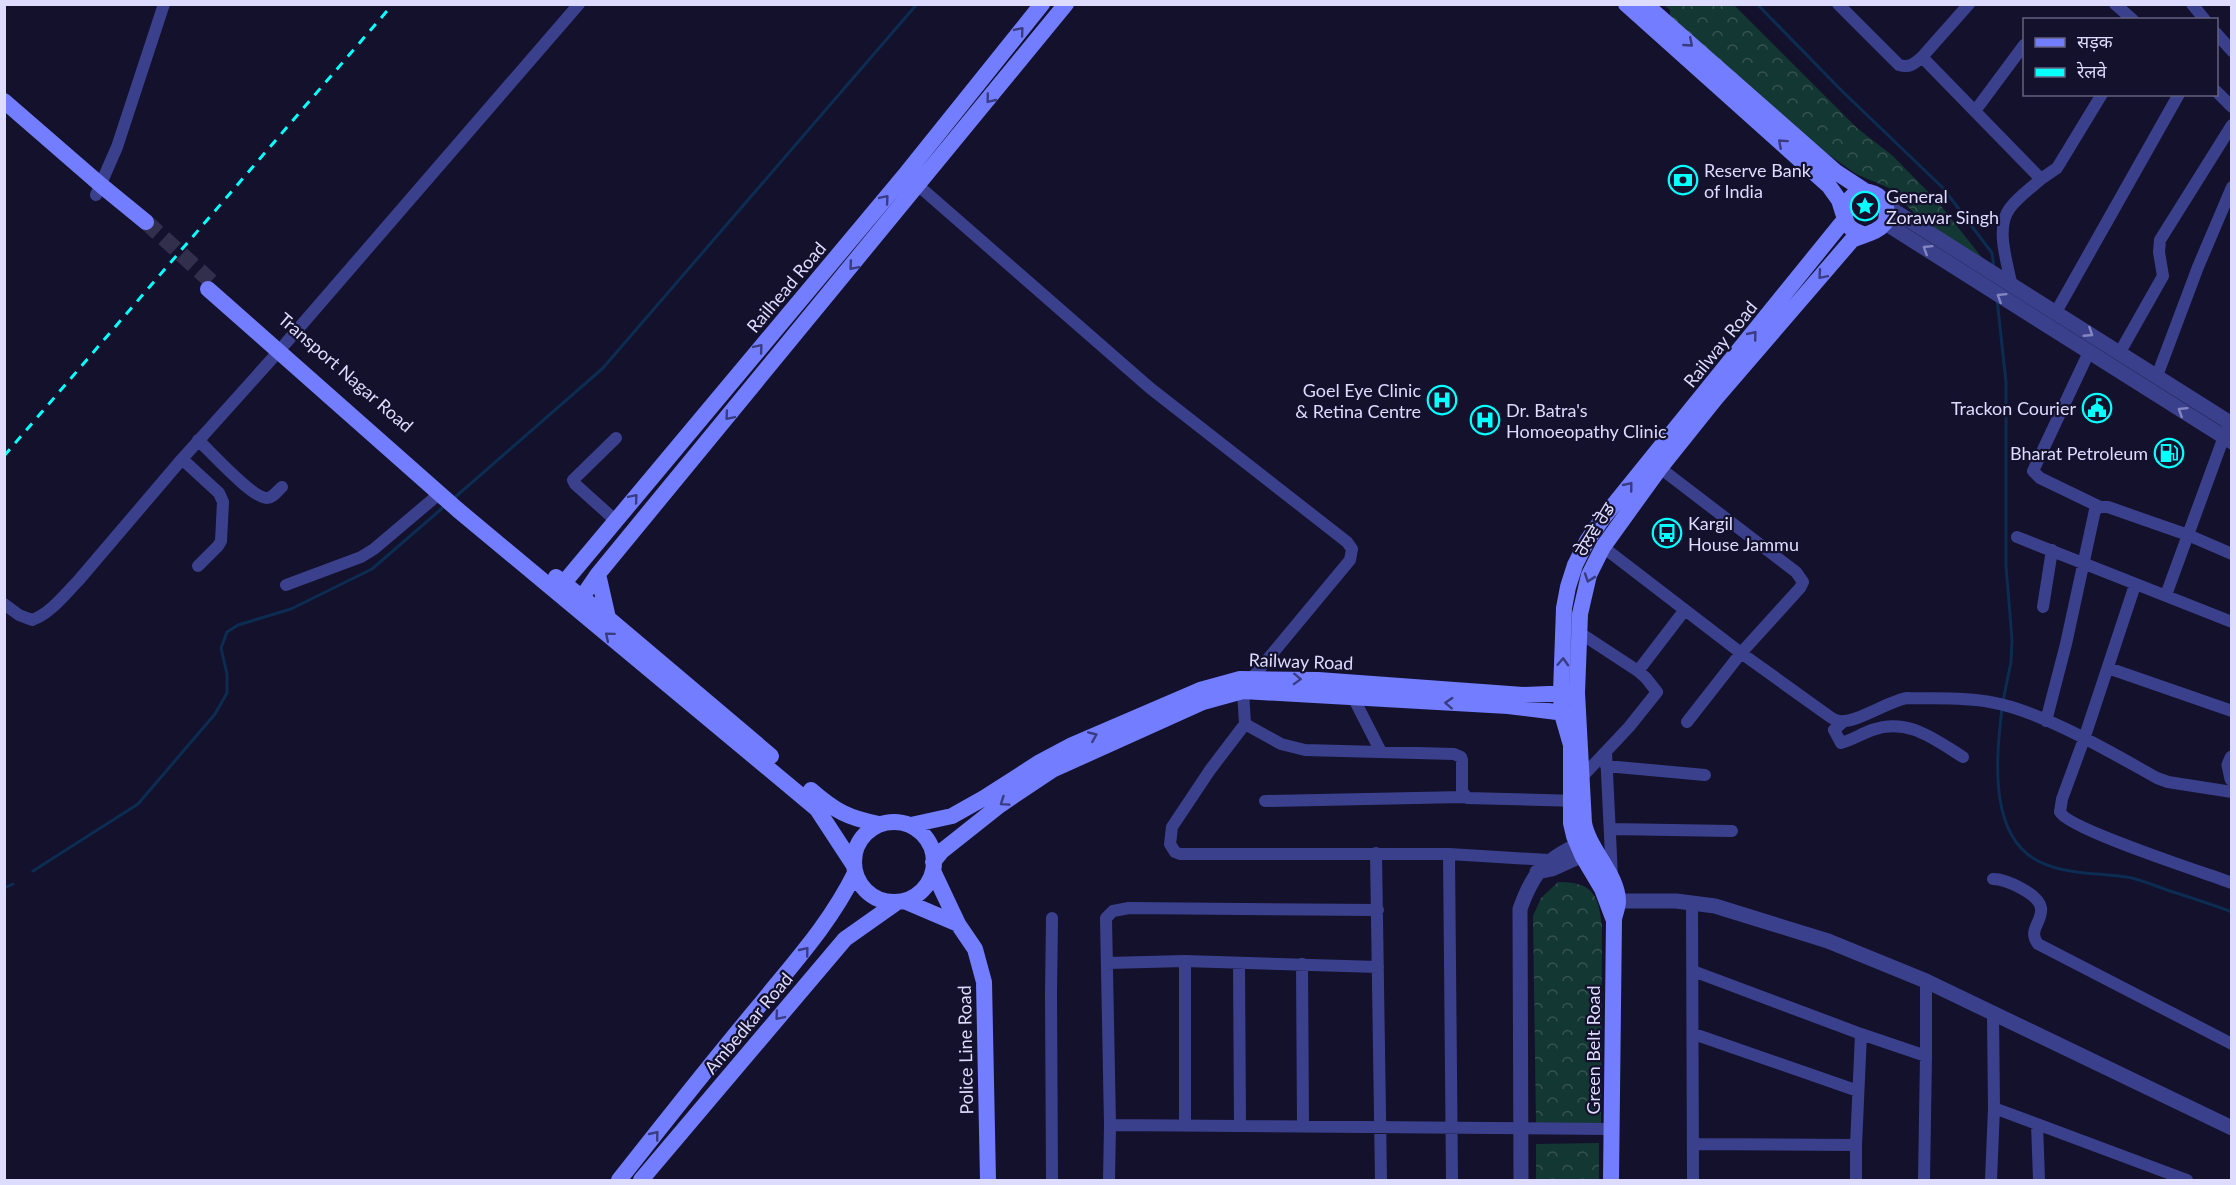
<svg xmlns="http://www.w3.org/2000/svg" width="2236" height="1185" font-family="Lato,'Noto Sans Devanagari','Noto Sans Gurmukhi',sans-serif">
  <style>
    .forest { fill: url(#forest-crowns) }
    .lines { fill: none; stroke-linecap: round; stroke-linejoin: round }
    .stream { stroke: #0c2c51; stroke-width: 3 }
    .secondary-tunnel { stroke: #312f4c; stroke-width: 16; stroke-dasharray: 16 8; stroke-linecap: butt }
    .minor { stroke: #3b408d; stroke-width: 12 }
    .tertiary { stroke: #3b408d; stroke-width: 15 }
    .secondary { stroke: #737dff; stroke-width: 16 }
    .rail { stroke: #08ffff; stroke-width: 3; stroke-dasharray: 9 8; stroke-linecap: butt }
    .oneway { stroke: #393c80 }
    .oneway2 { stroke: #8486c0 }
    .labels { text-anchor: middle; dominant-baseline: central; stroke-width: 4.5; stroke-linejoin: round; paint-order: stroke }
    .poi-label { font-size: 18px; fill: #dddcff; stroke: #13112c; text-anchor: start }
    .street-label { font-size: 18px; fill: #dddcff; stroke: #13112c }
  </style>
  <defs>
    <pattern id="forest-crowns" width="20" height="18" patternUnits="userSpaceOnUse" patternTransform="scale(1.5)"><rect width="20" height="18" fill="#133732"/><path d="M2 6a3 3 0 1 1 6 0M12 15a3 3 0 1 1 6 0" fill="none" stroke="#355351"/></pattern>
  </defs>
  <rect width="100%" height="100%" fill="#13112c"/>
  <path class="forest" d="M 1664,5 L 1734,5 L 1857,128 L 1893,156 L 1937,201 L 1988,265 L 1927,226 L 1889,188 L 1856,174 L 1808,140 L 1670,22 L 1670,10 Z
    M 1558,882 C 1593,882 1598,894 1602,926 L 1601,1126 L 1536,1124 L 1533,916 L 1541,898 Z
    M 1599,1143 L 1599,1180 L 1536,1180 L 1536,1144 Z"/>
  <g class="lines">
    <path class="stream" d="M 1757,4 L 1841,90 L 1943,188 L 1992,253 L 1994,268
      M 1997,299 L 2006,382 L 2006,566 L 2012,639 L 2011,662 L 2003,701
      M 453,499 L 603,368 L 917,4
      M 2002,708 C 1996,759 1987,844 2047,865 C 2074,875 2104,873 2132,878 C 2144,881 2156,886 2167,890 C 2189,897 2211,904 2232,912
      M 33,871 L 138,804 L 215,714 L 227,693 L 227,674 L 221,648 L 227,632 L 238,625 L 291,609 L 372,569 L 446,505
      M 4,888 L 13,884"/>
    <path class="secondary-tunnel" d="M 146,222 L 214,284"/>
    <path class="minor" d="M 1838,4 L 1899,65 C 1910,68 1914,64 1922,57 L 1969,4
      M 2115,4 L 2133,20
      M 2192,4 L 2205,20
      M 2216,33 L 2232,51
      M 1922,57 L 2041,179 L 2057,168 L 2102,94
      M 2216,91 L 2232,107
      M 1975,111 L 2024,45
      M 913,181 L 1150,388 L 1347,542 L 1352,549 L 1350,560 L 1252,678
      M 96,195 L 117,147 L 164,4
      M 2011,283 C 2007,261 1995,227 2010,208 C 2018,197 2031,188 2041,179
      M 2056,312 L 2179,94
      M 285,344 L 579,4
      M 2089,352 L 2033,471 L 2040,478 L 2100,507
      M 2120,352 L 2163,276 L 2159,252 L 2160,240 L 2232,125
      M 2157,376 L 2198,267 L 2232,187
      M 198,440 C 210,451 253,499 267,498 C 273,498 278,490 282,487
      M 182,459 L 219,493 L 223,502 L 221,541 L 218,546 L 198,566
      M 615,520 L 575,484 L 573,480 L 616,438
      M 2017,537 L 2232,622
      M 1603,547 L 1741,653 L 1800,588 L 1803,582 L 1796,572 L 1660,468
      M 286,585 L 361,557 L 374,549 L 439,494
      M 2135,585 L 2084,739 L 2062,799 L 2060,812 C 2068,829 2205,873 2232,883
      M 2166,595 L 2226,431
      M 4,604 L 19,615 L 32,620 C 50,614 65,594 78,581 L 182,459 L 279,351
      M 2043,607 L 2052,550
      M 1580,633 L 1638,671 L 1646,678 L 1657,692 L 1629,727 L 1582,777
      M 2108,668 L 2232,711
      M 1638,671 L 1684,611
      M 1243,691 L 1245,724 L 1281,744 L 1305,750 L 1454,754 L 1461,757 L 1462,760 L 1462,791 L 1467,798 L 1579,801
      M 1353,697 L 1381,752
      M 1844,721 L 1834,730 L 1841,743 C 1852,740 1861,734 1872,730 C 1907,717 1934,739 1963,757
      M 2046,721 L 2066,644 L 2095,510 L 2100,507 L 2108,507 L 2188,535 L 2232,554
      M 1687,722 L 1741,653 L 1826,714 C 1830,717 1834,720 1839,721 C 1855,724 1888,701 1907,698 C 1934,699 1963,697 1990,702 C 2040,710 2112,753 2157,778 L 2168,782 L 2232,792
      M 1245,724 L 1210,770 L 1172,827 L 1170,844 L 1175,852 L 1180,854 L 1449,854 L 1548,860
      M 1606,752 L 1612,877
      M 1606,766 L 1705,775
      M 1265,801 L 1464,797
      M 1610,829 L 1732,831
      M 1376,853 L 1381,1180
      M 1449,854 L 1452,1180
      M 1993,879 C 2006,879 2039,894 2041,908 C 2043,922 2027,930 2038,944 L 2232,1044
      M 1692,903 L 1693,1180
      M 1378,910 L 1129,908 L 1113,911 L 1106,918 L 1110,1125 L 1612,1129
      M 1185,961 L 1185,1125
      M 1107,963 L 1185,961 L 1378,967
      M 1239,963 L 1240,1126
      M 1302,964 L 1303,1126
      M 1693,971 L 1861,1034
      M 1993,1014 L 1994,1108
      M 1694,1034 L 1858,1091
      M 2037,1124 L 2039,1180
      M 1694,1144 L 1856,1145 L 1861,1034 L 1926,1056 L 1926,981
      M 1856,1145 L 1856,1180
      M 1052,1180 L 1051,994 L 1052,918
      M 1109,1180 L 1110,1125
      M 1924,1180 L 1926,1056
      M 1991,1180 L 1994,1108 L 2187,1180"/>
    <path class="tertiary" d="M 1885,205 L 2232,424
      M 1885,223 L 2232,442
      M 2232,758 L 2229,765 L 2232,779
      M 1537,872 L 1552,869 L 1592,851
      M 1608,901 L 1676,901 L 1715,906 L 1828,941 L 1926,981 L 2232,1128
      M 1521,1180 L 1520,909 C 1536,864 1548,861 1588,839"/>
    <path class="secondary" d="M 1645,4 L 1836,172 L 1865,191
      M 4,101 L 102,186 L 146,222
      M 208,289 L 458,510 L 817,809 L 853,864
      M 598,574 L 608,618
      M 556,577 L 608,618 L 771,756
      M 557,591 L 905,175 L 1042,4
      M 576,606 L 598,574 L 1066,4
      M 811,790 C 835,811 848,818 879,824
      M854 862a40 40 0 1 1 80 0a40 40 0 1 1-80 0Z
      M 911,825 L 952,816 L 984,798 L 1040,762 L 1072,745 L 1200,690 L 1240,679 L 1318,680 L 1523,695 L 1572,693
      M 933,862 L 942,851 L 1000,805 L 1052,770 L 1203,702 L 1243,691 L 1508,706 L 1573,714
      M 933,871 L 958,924 L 975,949 L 984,982 L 988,1180
      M 904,901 L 958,924
      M 1613,918 L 1602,889 L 1583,857 L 1574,836 L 1571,823 L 1571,745 L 1562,714 L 1561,692 L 1564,608 L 1568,587 L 1575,565 L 1587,541 L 1603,518 L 1845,219 L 1839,200 L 1829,186 L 1626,4
      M 619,1180 C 665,1122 711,1063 759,1006 C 795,961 829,925 855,873
      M 641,1180 L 845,939 L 896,903
      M 1611,1180 L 1614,919 C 1615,914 1618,907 1618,901 C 1618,875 1589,850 1584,823 L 1577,693 L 1580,614 L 1589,575 L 1603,547 L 1660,468 L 1716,398 L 1852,240 C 1864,234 1876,234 1885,223 C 1897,189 1845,177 1845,215 C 1845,227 1854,231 1863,234"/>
    <path class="rail" d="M 4,456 L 393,4"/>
  </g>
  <defs><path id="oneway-chevron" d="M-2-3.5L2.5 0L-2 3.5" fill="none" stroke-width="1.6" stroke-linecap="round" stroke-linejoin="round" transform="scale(1.5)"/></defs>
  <g class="oneway">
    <use href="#oneway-chevron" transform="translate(1020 31) rotate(-50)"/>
    <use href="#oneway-chevron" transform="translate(1689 43) rotate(41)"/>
    <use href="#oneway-chevron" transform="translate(990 99) rotate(129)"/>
    <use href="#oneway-chevron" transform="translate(1782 143) rotate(-138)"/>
    <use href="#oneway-chevron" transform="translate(885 199) rotate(-50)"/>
    <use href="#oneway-chevron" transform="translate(853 266) rotate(130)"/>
    <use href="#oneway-chevron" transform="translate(1822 275) rotate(131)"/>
    <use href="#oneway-chevron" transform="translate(1753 335) rotate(-51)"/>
    <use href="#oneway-chevron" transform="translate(759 348) rotate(-50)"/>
    <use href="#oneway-chevron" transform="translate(729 416) rotate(130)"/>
    <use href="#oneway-chevron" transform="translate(1629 486) rotate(-51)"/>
    <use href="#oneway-chevron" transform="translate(634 498) rotate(-50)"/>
    <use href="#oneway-chevron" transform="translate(1589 578) rotate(109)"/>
    <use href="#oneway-chevron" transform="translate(609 636) rotate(-140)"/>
    <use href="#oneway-chevron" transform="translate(1563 662) rotate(-87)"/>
    <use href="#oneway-chevron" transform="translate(1297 679) rotate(2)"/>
    <use href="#oneway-chevron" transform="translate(1449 703) rotate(-177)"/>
    <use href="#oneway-chevron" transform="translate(1093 736) rotate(-23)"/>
    <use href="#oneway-chevron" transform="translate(1004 802) rotate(146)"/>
    <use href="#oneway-chevron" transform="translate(805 951) rotate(-51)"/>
    <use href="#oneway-chevron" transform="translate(779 1016) rotate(130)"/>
    <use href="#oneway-chevron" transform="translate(655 1135) rotate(-51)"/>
  </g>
  <g class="oneway2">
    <use href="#oneway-chevron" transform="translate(1927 249) rotate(-148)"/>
    <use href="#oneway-chevron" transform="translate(2001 297) rotate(-148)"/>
    <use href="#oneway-chevron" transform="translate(2089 333) rotate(33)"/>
    <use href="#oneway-chevron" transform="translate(2182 411) rotate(-148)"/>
  </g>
  <defs>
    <g id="bank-ring" transform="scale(1.5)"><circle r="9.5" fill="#13112c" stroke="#08ffff" stroke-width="1.5"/><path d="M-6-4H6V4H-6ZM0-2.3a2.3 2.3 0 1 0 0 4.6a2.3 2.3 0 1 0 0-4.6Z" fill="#08ffff"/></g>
    <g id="sight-ring" transform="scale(1.5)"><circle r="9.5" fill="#13112c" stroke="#08ffff" stroke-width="1.5"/><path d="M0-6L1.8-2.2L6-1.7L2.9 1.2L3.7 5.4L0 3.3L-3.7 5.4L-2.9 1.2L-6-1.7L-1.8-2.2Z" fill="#08ffff"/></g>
    <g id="hospital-ring" transform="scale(1.5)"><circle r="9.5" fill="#13112c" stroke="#08ffff" stroke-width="1.5"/><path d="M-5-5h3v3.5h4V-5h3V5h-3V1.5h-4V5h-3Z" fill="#08ffff"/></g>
    <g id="civic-ring" transform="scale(1.5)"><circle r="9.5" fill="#13112c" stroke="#08ffff" stroke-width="1.5"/><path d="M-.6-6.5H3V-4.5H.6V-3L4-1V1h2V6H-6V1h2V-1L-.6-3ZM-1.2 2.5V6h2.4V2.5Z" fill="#08ffff"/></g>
    <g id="fuel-ring" transform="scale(1.5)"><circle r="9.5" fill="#13112c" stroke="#08ffff" stroke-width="1.5"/><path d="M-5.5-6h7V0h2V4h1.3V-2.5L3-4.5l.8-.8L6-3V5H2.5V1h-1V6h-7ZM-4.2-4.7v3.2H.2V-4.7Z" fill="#08ffff"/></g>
    <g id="bus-ring" transform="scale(1.5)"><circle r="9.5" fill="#13112c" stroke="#08ffff" stroke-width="1.5"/><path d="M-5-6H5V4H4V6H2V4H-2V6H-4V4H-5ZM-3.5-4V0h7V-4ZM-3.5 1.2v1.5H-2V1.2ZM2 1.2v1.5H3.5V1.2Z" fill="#08ffff"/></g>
  </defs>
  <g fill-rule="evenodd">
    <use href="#bank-ring" x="1683" y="180"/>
    <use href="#sight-ring" x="1865" y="206"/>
    <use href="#hospital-ring" x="1442" y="400"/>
    <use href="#civic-ring" x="2097" y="408"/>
    <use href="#hospital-ring" x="1485" y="420"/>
    <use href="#fuel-ring" x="2169" y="453"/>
    <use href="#bus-ring" x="1667" y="533"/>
  </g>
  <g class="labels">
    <g class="poi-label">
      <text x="1704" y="170">Reserve Bank<tspan x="1704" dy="21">of India</tspan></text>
      <text x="1886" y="196">General<tspan x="1886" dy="21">Zorawar Singh</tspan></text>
      <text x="1421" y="390" text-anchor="end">Goel Eye Clinic<tspan x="1421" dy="21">&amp; Retina Centre</tspan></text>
      <text x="2076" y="408" text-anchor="end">Trackon Courier</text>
      <text x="1506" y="410">Dr. Batra's<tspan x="1506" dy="21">Homoeopathy Clinic</tspan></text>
      <text x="2148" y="453" text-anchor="end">Bharat Petroleum</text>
      <text x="1688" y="523">Kargil<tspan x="1688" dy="21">House Jammu</tspan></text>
    </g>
    <g class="street-label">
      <text transform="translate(786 287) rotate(-50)">Railhead Road</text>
      <text transform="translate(1720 344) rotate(-51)">Railway Road</text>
      <text transform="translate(346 372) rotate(41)">Transport Nagar Road</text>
      <text transform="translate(1594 529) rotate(-58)">ਰੇਲਵੇ ਰੋਡ</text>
      <text transform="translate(1301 661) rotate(2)">Railway Road</text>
      <text transform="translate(748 1023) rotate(-50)">Ambedkar Road</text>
      <text transform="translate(965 1050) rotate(-91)">Police Line Road</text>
      <text transform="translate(1593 1050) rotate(-90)">Green Belt Road</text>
    </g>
  </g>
  <rect width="2236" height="1185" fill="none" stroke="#dddcff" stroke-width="12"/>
  <rect x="2023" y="18" width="195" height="78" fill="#13112c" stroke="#646280" stroke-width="1.5"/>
  <rect x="2035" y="38" width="30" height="9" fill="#737dff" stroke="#646280" stroke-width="1.5"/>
  <text x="2077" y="48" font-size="18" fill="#dddcff">सड़क</text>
  <rect x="2035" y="68" width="30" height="9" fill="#08ffff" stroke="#646280" stroke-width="1.5"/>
  <text x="2077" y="78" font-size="18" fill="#dddcff">रेलवे</text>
</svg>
